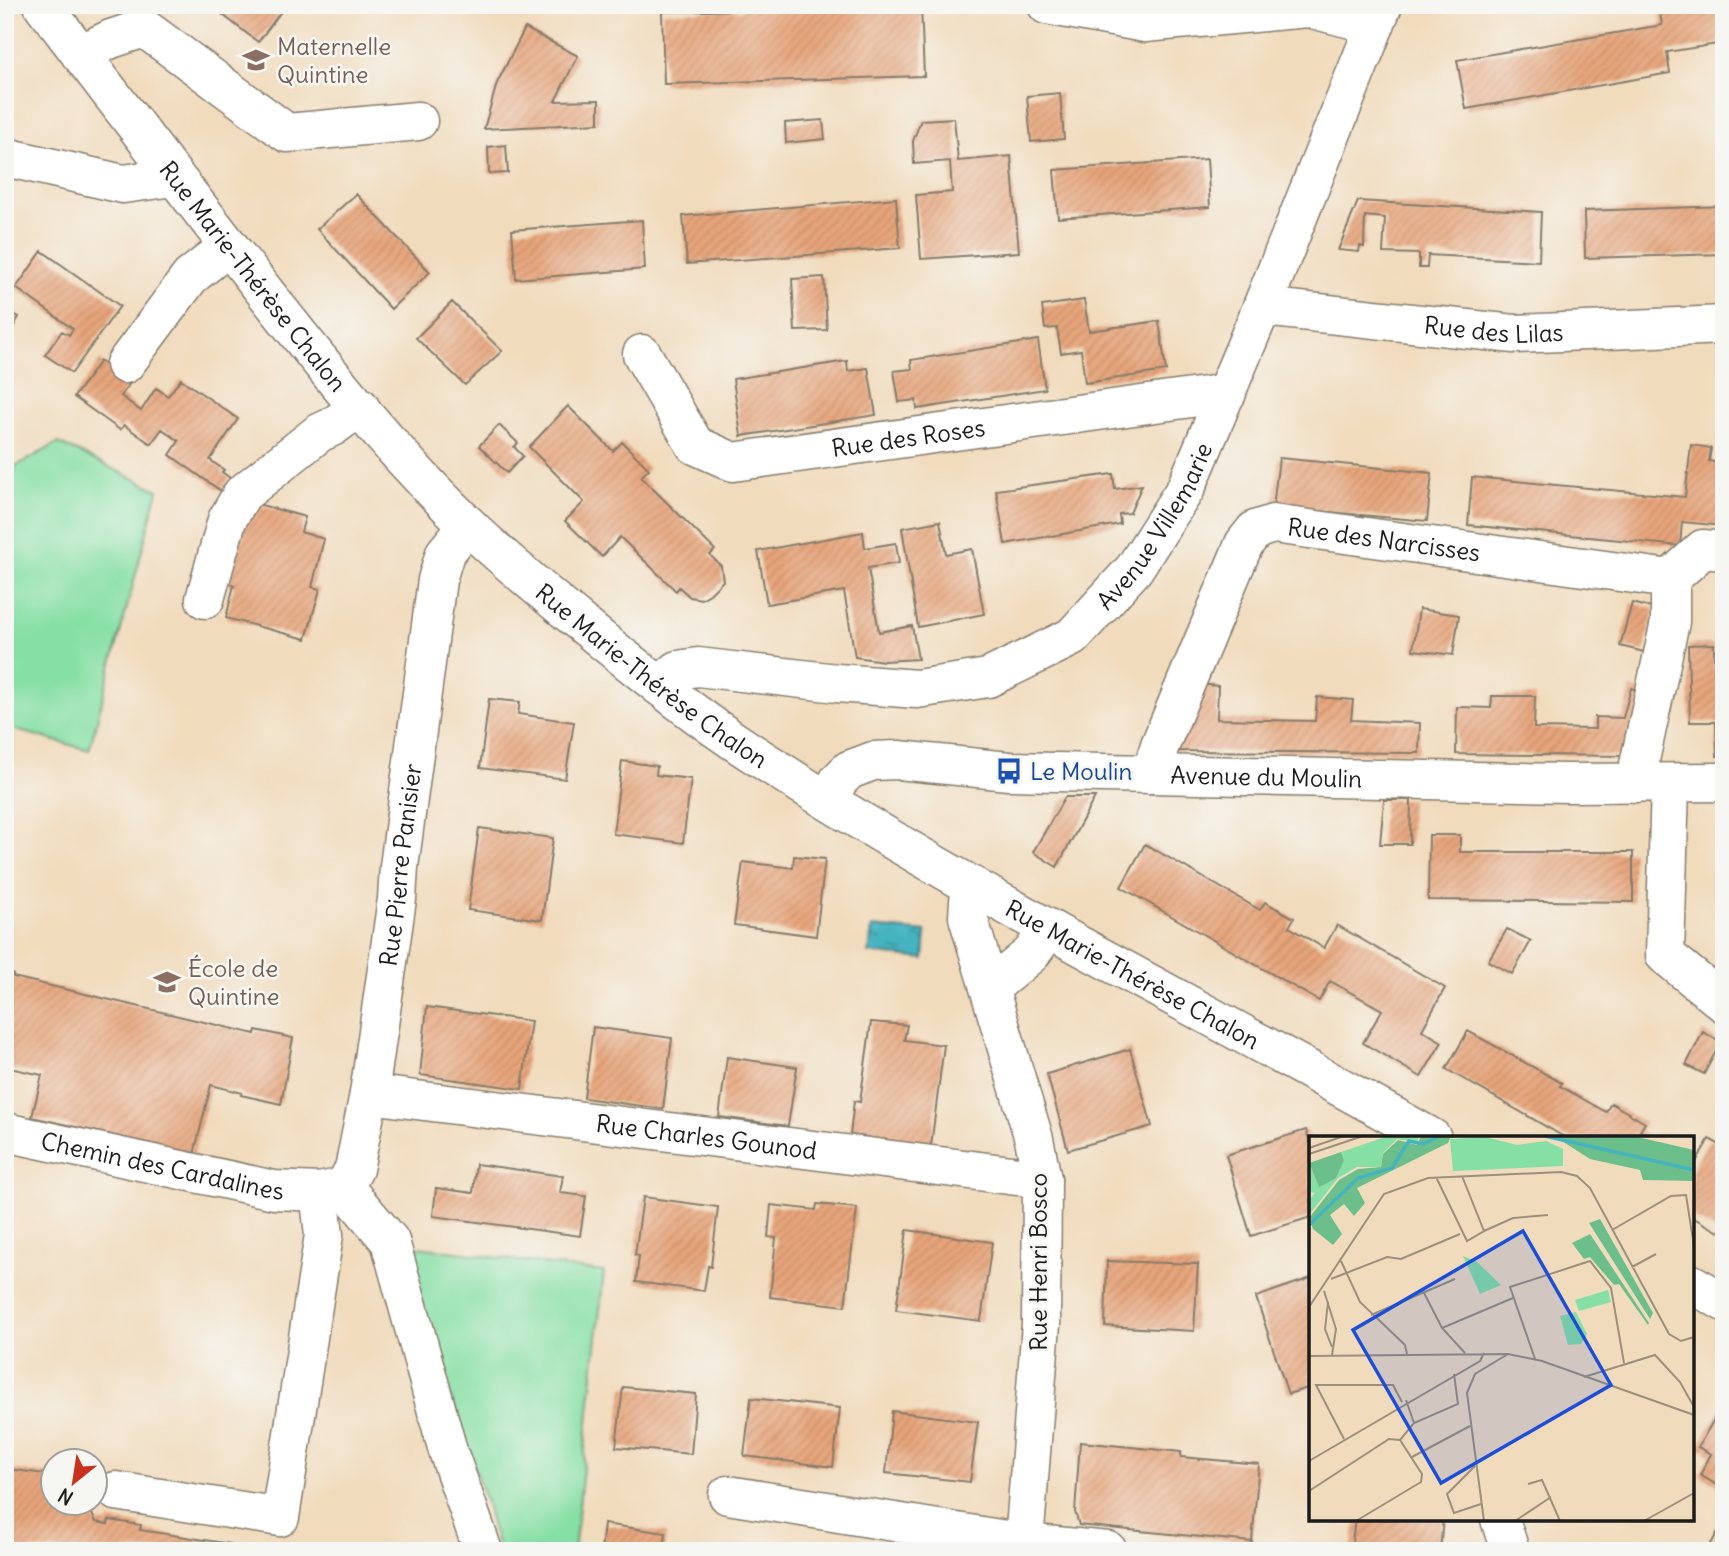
<svg xmlns="http://www.w3.org/2000/svg" width="1729" height="1556" font-family="Delius,sans-serif">
  <style>
    .grass { fill: #86dfa4; stroke: #517e60; stroke-width: 2 }
    .water { fill: url(#water-ripples); stroke: #30686e; stroke-width: 2 }
    .building { fill: url(#building-hatch) }
    .lines { fill: none; stroke-linecap: round; stroke-linejoin: round }
    .minor-casing { stroke: #867c6c; stroke-width: 41 }
    .minor { stroke: #fff; stroke-width: 38 }
    .labels { text-anchor: middle; dominant-baseline: central; stroke-width: 5; stroke-linejoin: round; paint-order: stroke }
    .education-label { font-size: 24px; fill: #785e54; stroke: #f6f6f2; text-anchor: start }
    .street-label { font-size: 24px; fill: #1c1c1c; stroke: #f6f6f2 }
    .transit-label { font-size: 24px; fill: #164399; stroke: #f6f6f2; text-anchor: start }
    .inset-river { fill: none; stroke: #45b4bf; stroke-width: 3.5 }
    .inset-road { fill: none; stroke: #9c8f7d; stroke-width: 2 }
    .view { fill: #1d4ed8; fill-opacity: 0.15; stroke: #1d4ed8; stroke-width: 3.5 }
    .inset-edge { fill: none; stroke: #1c1c1c; stroke-width: 3.5 }
  </style>
  <defs>
    <pattern id="water-ripples" width="26" height="14" patternUnits="userSpaceOnUse" patternTransform="scale(1.75)"><rect width="26" height="14" fill="#45b4bf"/><path d="M2 4q2-2 4 0t4 0M15 11q2-2 4 0t4 0" fill="none" stroke="#39929a"/></pattern>
    <pattern id="building-hatch" width="6" height="6" patternUnits="userSpaceOnUse" patternTransform="scale(1.75)"><rect width="6" height="6" fill="#e7a57b"/><path d="M-1 1l2-2M0 6l6-6M5 7l2-2" fill="none" stroke="#c68d6a"/></pattern>
  </defs>
  <rect width="100%" height="100%" fill="#f6f6f2"/>
  <filter id="ink" filterUnits="userSpaceOnUse"><feTurbulence type="fractalNoise" baseFrequency=".0143" numOctaves="2"/><feDisplacementMap in="SourceGraphic" scale="14" xChannelSelector="R" yChannelSelector="G"/><feConvolveMatrix kernelMatrix="1 2 1 2 8 2 1 2 1" color-interpolation-filters="sRGB"/></filter>
  <filter id="wash" filterUnits="userSpaceOnUse"><feTurbulence type="fractalNoise" baseFrequency=".00686" numOctaves="4" result="noise"/><feDisplacementMap in="SourceGraphic" scale="28" xChannelSelector="R" yChannelSelector="G"/><feGaussianBlur stdDeviation="1.57" result="paint"/><feColorMatrix in="noise" values="0 0 0 0 0 0 0 0 0 0 0 0 0 0 0 0 0 1.4 0 .05"/><feComposite in="paint" operator="in"/></filter>
  <g filter="url(#wash)">
    <rect width="100%" height="100%" fill="#f1dbbd"/>
    <path class="grass" d="M 58,443 L 158,490 L 89,750 L 5,727 L 5,472 Z
      M 404,1245 L 604,1272 L 574,1551 L 501,1551 C 490,1532 490,1511 482,1490 C 453,1409 429,1327 404,1245 Z"/>
    <path class="water" d="M 872,927 L 926,932 L 924,959 L 869,953 Z"/>
    <g id="blocks">
      <path class="building" d="M 210,5 L 286,5 L 258,42 Z
        M 743,5 L 921,5 L 924,76 L 664,84 L 662,12 L 743,10 Z
        M 1666,5 L 1724,5 L 1724,43 L 1667,52 L 1670,73 L 1466,109 L 1457,60 L 1662,25 L 1659,6 Z
        M 525,28 L 578,56 L 555,101 L 599,100 L 599,123 L 484,129 L 497,83 Z
        M 1060,93 L 1064,139 L 1031,142 L 1027,96 Z
        M 954,118 L 958,161 L 1011,156 L 1019,252 L 921,259 L 916,195 L 952,192 L 950,161 L 914,164 L 913,141 L 921,120 Z
        M 823,120 L 825,139 L 786,143 L 785,123 Z
        M 506,145 L 508,173 L 489,174 L 488,147 Z
        M 1207,159 L 1210,207 L 1058,218 L 1054,170 Z
        M 356,194 L 430,272 L 391,309 L 317,229 Z
        M 896,198 L 900,248 L 687,264 L 683,216 Z
        M 1358,201 L 1541,212 L 1539,261 L 1428,255 L 1427,268 L 1419,268 L 1419,254 L 1383,253 L 1385,218 L 1365,216 L 1364,247 L 1360,246 L 1359,252 L 1338,250 Z
        M 1724,206 L 1724,254 L 1585,258 L 1584,211 Z
        M 642,220 L 645,269 L 516,279 L 512,230 Z
        M 42,251 L 120,306 L 72,373 L 45,355 L 62,331 L 69,335 L 73,329 L 16,288 Z
        M 824,277 L 827,330 L 795,331 L 792,279 Z
        M 1084,300 L 1089,331 L 1159,321 L 1166,371 L 1085,383 L 1081,350 L 1061,353 L 1057,328 L 1045,329 L 1042,306 Z
        M 452,302 L 502,351 L 465,385 L 416,338 Z
        M 5,310 L 19,317 L 5,341 Z
        M 1038,340 L 1045,389 L 917,409 L 916,400 L 899,402 L 894,371 L 912,369 L 911,360 Z
        M 100,361 L 130,383 L 121,396 L 141,411 L 156,388 L 168,396 L 181,379 L 238,419 L 210,460 L 224,470 L 222,472 L 230,478 L 221,491 L 170,455 L 179,441 L 162,429 L 151,444 L 124,425 L 120,430 L 74,397 Z
        M 847,361 L 848,371 L 868,368 L 876,415 L 741,436 L 733,379 Z
        M 568,406 L 613,451 L 622,442 L 649,469 L 641,477 L 715,550 L 710,555 L 721,566 L 723,581 L 710,594 L 701,599 L 690,597 L 679,587 L 676,591 L 620,537 L 602,557 L 565,521 L 584,502 L 529,447 Z
        M 499,425 L 518,443 L 514,447 L 523,456 L 507,473 L 479,446 Z
        M 1691,445 L 1711,448 L 1709,461 L 1724,464 L 1724,526 L 1682,522 L 1680,546 L 1468,525 L 1472,477 L 1685,497 Z
        M 1279,458 L 1432,473 L 1427,521 L 1273,507 Z
        M 1113,474 L 1115,489 L 1142,485 L 1130,513 L 1119,514 L 1120,524 L 1005,544 L 996,490 Z
        M 250,502 L 305,517 L 301,532 L 324,539 L 312,587 L 320,589 L 306,639 L 226,618 L 234,585 L 229,584 Z
        M 940,521 L 946,554 L 972,549 L 984,614 L 918,627 L 902,528 Z
        M 863,532 L 865,548 L 896,543 L 899,563 L 868,568 L 879,632 L 912,626 L 918,659 L 884,661 L 855,657 L 844,591 L 767,604 L 758,551 Z
        M 1632,603 L 1655,609 L 1644,652 L 1620,646 Z
        M 1419,609 L 1459,615 L 1453,655 L 1413,650 Z
        M 1714,644 L 1714,671 L 1724,670 L 1724,755 L 1717,756 L 1716,722 L 1690,722 L 1688,645 Z
        M 1199,684 L 1218,686 L 1217,719 L 1315,721 L 1317,697 L 1353,700 L 1351,720 L 1420,723 L 1419,753 L 1173,751 Z
        M 1631,688 L 1644,692 L 1628,756 L 1456,754 L 1457,707 L 1491,708 L 1492,696 L 1535,696 L 1534,728 L 1595,729 L 1595,717 L 1623,718 Z
        M 489,699 L 520,702 L 518,714 L 574,722 L 565,779 L 480,768 Z
        M 622,761 L 657,766 L 656,775 L 691,779 L 683,843 L 613,834 Z
        M 1065,797 L 1095,797 L 1057,867 L 1033,852 Z
        M 1384,800 L 1411,800 L 1410,844 L 1380,844 Z
        M 479,828 L 553,838 L 542,920 L 468,910 Z
        M 1429,835 L 1460,835 L 1460,852 L 1633,852 L 1633,902 L 1428,900 Z
        M 1145,844 L 1260,910 L 1265,902 L 1294,918 L 1289,927 L 1324,948 L 1337,925 L 1445,988 L 1422,1030 L 1442,1042 L 1421,1077 L 1363,1043 L 1382,1010 L 1330,981 L 1319,1001 L 1121,887 Z
        M 794,856 L 825,859 L 816,936 L 734,925 L 743,862 L 793,868 Z
        M 1721,910 L 1724,910 L 1724,974 L 1720,971 Z
        M 1507,929 L 1531,941 L 1512,974 L 1488,961 Z
        M 5,972 L 13,974 L 13,977 L 255,1034 L 256,1030 L 293,1038 L 281,1104 L 241,1095 L 242,1093 L 211,1085 L 194,1154 L 32,1117 L 42,1075 L 5,1067 Z
        M 427,1007 L 531,1021 L 522,1089 L 420,1075 Z
        M 871,1022 L 907,1025 L 904,1040 L 944,1045 L 931,1146 L 850,1135 L 854,1101 L 860,1102 Z
        M 593,1027 L 672,1038 L 663,1109 L 584,1098 Z
        M 1468,1031 L 1562,1083 L 1560,1086 L 1606,1112 L 1611,1103 L 1645,1123 L 1640,1131 L 1651,1138 L 1566,1138 L 1446,1069 Z
        M 1703,1032 L 1721,1042 L 1704,1074 L 1686,1065 Z
        M 1130,1049 L 1152,1126 L 1068,1150 L 1047,1074 Z
        M 727,1057 L 797,1067 L 788,1126 L 719,1117 Z
        M 1306,1130 L 1311,1146 L 1311,1217 L 1251,1236 L 1226,1155 Z
        M 1709,1139 L 1724,1147 L 1724,1223 L 1719,1232 L 1692,1217 L 1692,1169 Z
        M 476,1164 L 563,1176 L 560,1193 L 586,1196 L 580,1236 L 433,1216 L 436,1188 L 473,1193 Z
        M 643,1197 L 718,1207 L 711,1267 L 708,1266 L 704,1291 L 636,1282 L 639,1256 L 635,1255 Z
        M 817,1204 L 857,1208 L 845,1306 L 770,1297 L 776,1238 L 768,1237 L 771,1205 L 816,1210 Z
        M 907,1230 L 992,1242 L 981,1321 L 896,1310 Z
        M 1107,1261 L 1198,1264 L 1194,1331 L 1105,1326 Z
        M 1311,1278 L 1311,1387 L 1288,1394 L 1256,1297 Z
        M 623,1387 L 696,1394 L 691,1454 L 616,1447 Z
        M 751,1398 L 840,1408 L 833,1467 L 744,1456 Z
        M 1724,1402 L 1724,1489 L 1700,1475 L 1711,1454 L 1698,1447 Z
        M 892,1411 L 978,1422 L 970,1482 L 886,1473 Z
        M 1080,1442 L 1181,1452 L 1181,1457 L 1259,1464 L 1252,1542 L 1079,1525 L 1075,1512 Z
        M 8,1469 L 52,1475 L 52,1504 L 87,1504 L 96,1522 L 108,1524 L 109,1520 L 141,1525 L 140,1530 L 231,1544 L 230,1551 L 5,1550 L 5,1490 Z
        M 1355,1519 L 1443,1519 L 1440,1551 L 1351,1551 Z
        M 1724,1521 L 1724,1551 L 1707,1551 Z
        M 604,1524 L 666,1533 L 664,1551 L 601,1551 Z"/>
    </g>
  </g>
  <g filter="url(#ink)">
    <use href="#blocks" fill-opacity="0" stroke="#867c6c" stroke-width="2"/>
    <g class="lines">
      <g class="minor-casing">
        <g id="minor">
          <path id="s1" d="M 43,5 C 112,95 180,184 250,273 C 318,360 391,452 471,528 C 513,568 558,604 603,641 C 650,679 698,718 749,751 C 968,894 1204,1009 1432,1138"/>
          <path d="M 1047,5 L 1145,23 L 1308,8 L 1375,25"/>
          <path d="M 80,54 L 111,39 L 144,28 L 287,133 L 418,121"/>
          <path d="M 5,157 L 123,184 L 174,177"/>
          <path id="s2" d="M 1262,307 L 1514,334 L 1724,325"/>
          <path id="s3" d="M 642,354 L 695,445 L 733,462 L 1227,393"/>
          <path d="M 125,364 L 190,277 L 229,246"/>
          <path d="M 1670,579 L 1703,549 L 1724,551"/>
          <path d="M 205,599 L 227,520 L 242,494 L 319,433 L 332,427 L 360,407"/>
          <path id="s4" d="M 659,686 L 678,670 L 698,667 L 837,683 L 917,689 L 988,678 L 1072,637 L 1134,569 L 1186,488 L 1262,307 L 1383,5"/>
          <path id="s5" d="M 1151,774 L 1160,745 L 1244,544 L 1255,530 L 1273,524 L 1670,579"/>
          <path d="M 1635,783 L 1670,622 L 1670,579"/>
          <path d="M 1670,784 L 1665,955 L 1724,1003"/>
          <path id="s6" d="M 827,800 L 839,780 L 849,770 L 873,761 L 898,760 L 1009,771 L 1567,783 L 1724,782"/>
          <path d="M 974,887 L 969,901 L 968,917 L 1034,1139 L 1042,1179 L 1041,1324 L 1024,1543"/>
          <path d="M 990,988 L 1031,954 L 1048,930"/>
          <path id="s7" d="M 369,1094 L 1042,1179"/>
          <path id="s8" d="M 5,1132 L 274,1190 L 319,1192 L 344,1187 L 354,1169 L 369,1094 L 397,899 L 399,867 L 437,580 L 445,553 L 468,525"/>
          <path d="M 344,1187 L 390,1241 L 448,1451 L 483,1551"/>
          <path d="M 1692,1284 L 1724,1302"/>
          <path d="M 116,1491 L 280,1517 L 324,1235 L 319,1192"/>
          <path d="M 728,1495 L 1024,1543 L 1108,1551"/>
          <path d="M 1500,1519 L 1510,1551"/>
        </g>
      </g>
      <use href="#minor" class="minor"/>
    </g>
  </g>
  <defs>
    <g id="school-bare" transform="scale(2.1)"><path d="M0-5L7-2L0 1L-7-2ZM-4 1L0 2.5L4 1V4Q0 6-4 4Z" fill="#8d6e63" stroke="#f6f6f2" stroke-width="2.5" paint-order="stroke"/></g>
    <g id="bus-bare" transform="scale(2.1)"><path d="M-5-6H5V4H4V6H2V4H-2V6H-4V4H-5ZM-3.5-4V0h7V-4ZM-3.5 1.2v1.5H-2V1.2ZM2 1.2v1.5H3.5V1.2Z" fill="#1a4fb4" stroke="#f6f6f2" stroke-width="2.5" paint-order="stroke"/></g>
  </defs>
  <g fill-rule="evenodd">
    <use href="#school-bare" x="256" y="60"/>
    <use href="#bus-bare" x="1009" y="771"/>
    <use href="#school-bare" x="167" y="982"/>
  </g>
  <g class="labels">
    <g class="education-label">
      <text x="277" y="46">Maternelle<tspan x="277" dy="28">Quintine</tspan></text>
      <text x="188" y="968">École de<tspan x="188" dy="28">Quintine</tspan></text>
    </g>
    <g class="street-label">
      <text stroke="none"><textPath href="#s1" startOffset="343">Rue Marie-Thérèse Chalon</textPath></text>
      <text stroke="none"><textPath href="#s2" startOffset="233">Rue des Lilas</textPath></text>
      <text stroke="none"><textPath href="#s3" startOffset="324">Rue des Roses</textPath></text>
      <text stroke="none"><textPath href="#s4" startOffset="570">Avenue Villemarie</textPath></text>
      <text stroke="none"><textPath href="#s5" startOffset="397">Rue des Narcisses</textPath></text>
      <text stroke="none"><textPath href="#s1" startOffset="910">Rue Marie-Thérèse Chalon</textPath></text>
      <text stroke="none"><textPath href="#s6" startOffset="457">Avenue du Moulin</textPath></text>
      <text stroke="none"><textPath href="#s8" startOffset="674">Rue Pierre Panisier</textPath></text>
      <text stroke="none"><textPath href="#s1" startOffset="1477">Rue Marie-Thérèse Chalon</textPath></text>
      <text stroke="none"><textPath href="#s7" startOffset="340">Rue Charles Gounod</textPath></text>
      <text stroke="none"><textPath href="#s8" startOffset="161">Chemin des Cardalines</textPath></text>
      <text transform="translate(1038 1262) rotate(-90)">Rue Henri Bosco</text>
    </g>
    <g class="transit-label">
      <text x="1030" y="771">Le Moulin</text>
    </g>
  </g>
  <g transform="translate(1309 1136)">
    <rect width="385" height="385" fill="#f1dbbd"/>
    <path d="M 79,0 L 110,0 L 108,6 L 88,3 L 74,17 L 72,31 L 48,31 L 29,42 L 0,79 L 0,64 L 6,57 L 0,56 L 0,27 L 10,51 L 35,24 L 32,16 ZM 176,1 L 208,9 L 237,5 L 254,13 L 254,30 L 144,35 L 141,3 ZM 154,120 L 167,125 L 192,149 L 171,158 ZM 299,154 L 302,166 L 270,175 L 266,164 ZM 267,176 L 278,198 L 272,208 L 259,209 L 251,180 Z" fill="#86dfa4"/>
    <path d="M 112,0 L 154,0 L 141,2 L 139,7 L 48,52 L 56,67 L 45,80 L 35,68 L 21,79 L 33,98 L 24,109 L 4,93 L 0,82 L 30,44 L 49,33 L 72,31 L 74,18 L 89,4 L 108,9 ZM 245,0 L 324,0 L 385,14 L 385,45 L 334,44 L 331,34 L 281,23 ZM 32,16 L 35,24 L 27,42 L 10,51 L 0,27 ZM 291,83 L 344,177 L 341,183 L 280,87 ZM 281,98 L 340,187 L 339,189 L 310,148 L 305,149 L 281,121 L 275,123 L 263,107 Z" fill="#6cbe8a"/>
    <path class="inset-river" d="M 236,0 L 385,34M 0,89 L 49,42 L 83,32 L 100,5 L 114,8 L 131,0"/>
    <path class="inset-road" d="M 0,12 L 35,0M 0,18 L 54,0M 127,41 L 158,105 L 175,95 L 153,40M 303,94 L 362,60 L 377,59 L 385,110M 175,95 L 204,82 L 239,79M 32,125 L 51,166 L 96,209 L 98,218M 323,131 L 347,118M 22,143 L 78,121 L 92,123 L 151,98M 15,155 L 27,193 L 23,219M 114,155 L 133,192 L 156,217M 19,166 L 16,193 L 23,211M 0,171 L 75,58 L 119,42 L 252,36 L 268,40 L 281,52 L 360,198 L 372,205 L 385,201M 62,179 L 146,143M 133,192 L 204,162M 0,220 L 199,218 L 233,225 L 385,279M 226,223 L 201,151 L 281,125 L 302,152 L 315,227M 275,241 L 346,219 L 371,246 L 385,271M 97,264 L 105,287M 35,303 L 7,249 L 84,249 L 93,266M 91,304 L 105,287 L 149,268 L 145,238M 103,321 L 161,290M 0,325 L 171,225 L 175,217M 166,330 L 138,358 L 145,377 L 172,368M 219,348 L 233,344 L 251,385M 0,355 L 80,303 L 91,304 L 113,338 L 112,346 L 47,385M 175,385 L 158,257 L 166,238 L 199,218M 206,385 L 242,361M 335,385 L 385,357"/>
    <path class="view" d="M 214,95 L 302,249 L 132,347 L 44,194 Z"/>
    <rect width="385" height="385" class="inset-edge"/>
  </g>
  <rect width="1729" height="1556" fill="none" stroke="#f6f6f2" stroke-width="28"/>
  <g transform="translate(74 1482) rotate(210)"><circle r="33" fill="#f6f6f2" stroke="#9f9f9c" stroke-width="2"/>
  <path d="M0-5L12 26L0 18L-12 26Z" fill="#c8321e"/>
  <text y="-10" font-size="19" font-weight="bold" text-anchor="middle" fill="#1c1c1c">N</text>
  </g>
</svg>
